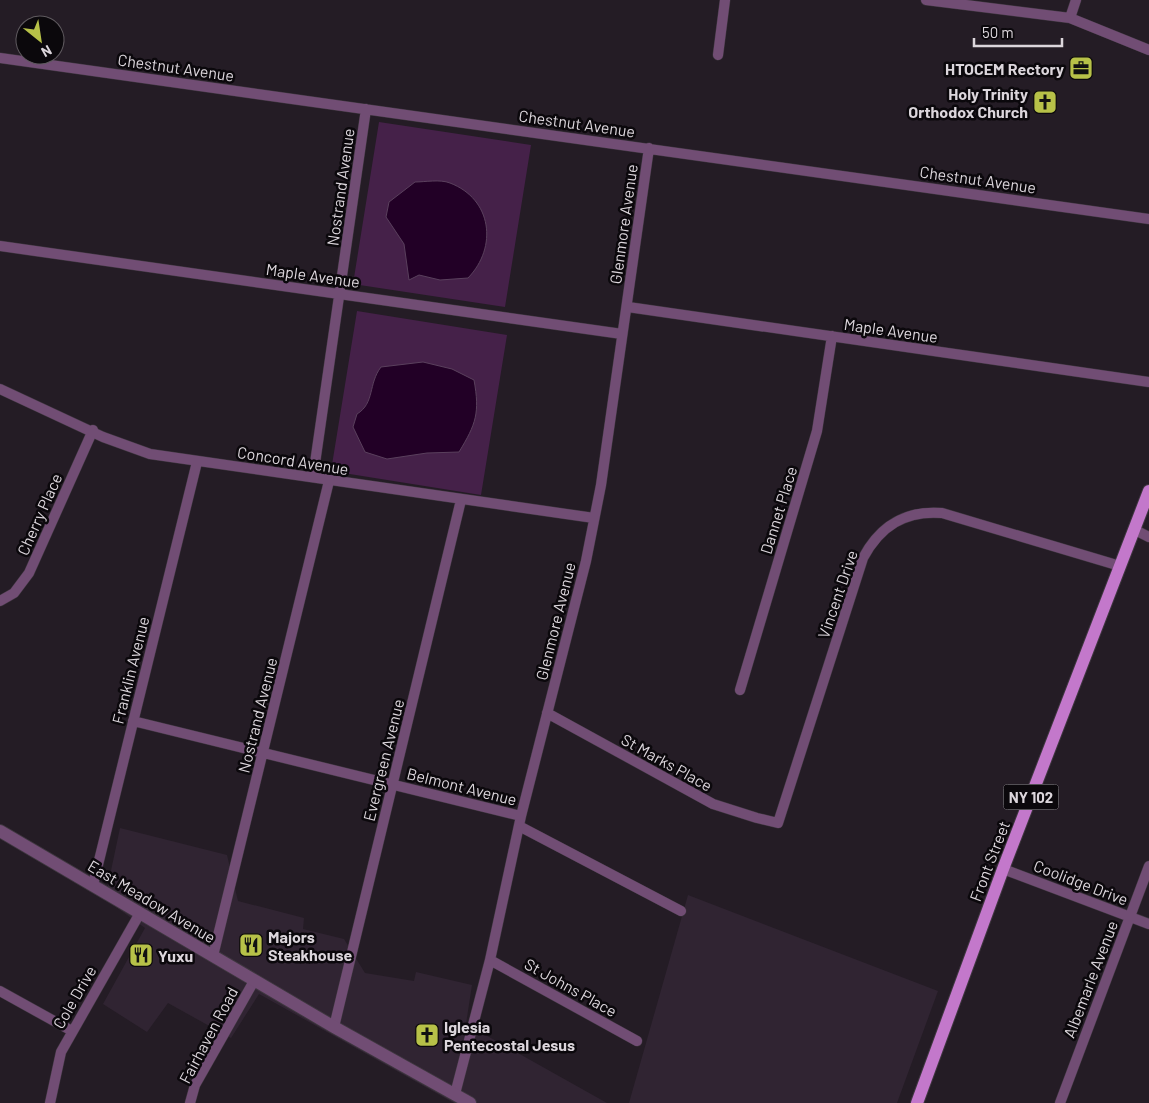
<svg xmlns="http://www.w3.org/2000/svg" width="1149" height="1103" font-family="Barlow,sans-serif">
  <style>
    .built { fill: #302432 }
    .green { fill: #452149 }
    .water { fill: #220026; stroke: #5a405d }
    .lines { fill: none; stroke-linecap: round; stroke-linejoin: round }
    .minor-casing { stroke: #3e363f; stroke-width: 11 }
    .tertiary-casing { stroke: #3e363f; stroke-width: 14 }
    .primary-casing { stroke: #3e363f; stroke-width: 14 }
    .minor { stroke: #714d74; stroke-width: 10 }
    .tertiary { stroke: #714d74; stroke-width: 12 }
    .primary { stroke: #c378cb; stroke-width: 12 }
    .labels { text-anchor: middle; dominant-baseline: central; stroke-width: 5; stroke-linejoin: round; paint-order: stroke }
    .shield { fill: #0b080c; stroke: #9d989e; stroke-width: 1 }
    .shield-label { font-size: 15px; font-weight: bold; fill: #dcd6dc }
    .street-label { font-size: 16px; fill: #dcd6dc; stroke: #0b080c }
    .poi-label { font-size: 16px; font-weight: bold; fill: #dcd6dc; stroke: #0b080c; text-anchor: start }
  </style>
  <rect width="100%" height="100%" fill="#241c25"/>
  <path class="built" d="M 120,828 L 227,855 L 238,901 L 304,918 L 303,929 L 344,939 L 365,973 L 414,981 L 416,972 L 472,985 L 466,1024 L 607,1103 L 454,1103 L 259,994 L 231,1038 L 168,1003 L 147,1032 L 103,1004 L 145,928 L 105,899 Z
    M 688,895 L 938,991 L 897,1103 L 629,1103 Z"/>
  <path class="green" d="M 379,122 L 531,145 L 505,307 L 353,284 Z
    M 357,311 L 507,335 L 481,495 L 331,471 Z"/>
  <path class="water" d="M 415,182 C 425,182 440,179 450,183 C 492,199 498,247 468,278 L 440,280 L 419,275 L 409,280 L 404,244 L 386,217 L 389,202 Z
    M 423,362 L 452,369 L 474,380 C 480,413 476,424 459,452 L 427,453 L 387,459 L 365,452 L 353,427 L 357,414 C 375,403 368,384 381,367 Z"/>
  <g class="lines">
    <g class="minor-casing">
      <path id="minor" d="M 926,0 L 1070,18 L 1149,50
        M 1070,18 L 1076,0
        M 718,55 L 725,0
        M 0,58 L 1149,219
        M 0,246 L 622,334
        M 628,307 L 1149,382
        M 0,389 L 103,437 L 150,454 L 594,518
        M 313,477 L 366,109
        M 1135,530 L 1149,537
        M 0,601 L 14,593 L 29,573 L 93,430
        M 740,690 L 817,431 L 832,336
        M 547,713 L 713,804 L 757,818 L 778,823 L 863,558 C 880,526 905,510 942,513 L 1120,566
        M 133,721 L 521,816
        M 519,826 L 681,911
        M 1003,869 L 1149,924
        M 93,885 L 197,462
        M 213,956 L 329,481
        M 490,960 L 637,1041
        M 0,991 L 72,1031
        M 334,1027 L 461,500
        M 455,1094 L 490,960 L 521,816 L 586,561 L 601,485 L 649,148
        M 50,1103 L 61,1052 L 140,913
        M 190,1103 L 195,1085 L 254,981
        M 1060,1103 L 1149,866"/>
    </g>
    <g class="tertiary-casing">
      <path id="tertiary" d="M 0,831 L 334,1027 L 470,1103"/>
    </g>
    <g class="primary-casing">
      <path id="primary" d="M 917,1103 L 1003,869 L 1149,491"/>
    </g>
    <use href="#minor" class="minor"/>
    <use href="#tertiary" class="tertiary"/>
    <use href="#primary" class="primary"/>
  </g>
  <defs>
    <g id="office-square" transform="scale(1.25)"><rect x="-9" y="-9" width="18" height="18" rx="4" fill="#b7c148" stroke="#0b080c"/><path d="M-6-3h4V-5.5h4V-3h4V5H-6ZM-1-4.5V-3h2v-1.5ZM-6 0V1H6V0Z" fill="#111"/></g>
    <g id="church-square" transform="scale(1.25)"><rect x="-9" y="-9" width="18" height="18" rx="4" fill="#b7c148" stroke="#0b080c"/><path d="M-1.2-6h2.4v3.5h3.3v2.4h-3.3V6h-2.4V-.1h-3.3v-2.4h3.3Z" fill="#111"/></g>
    <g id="restaurant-square" transform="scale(1.25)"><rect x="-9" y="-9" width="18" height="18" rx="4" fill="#b7c148" stroke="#0b080c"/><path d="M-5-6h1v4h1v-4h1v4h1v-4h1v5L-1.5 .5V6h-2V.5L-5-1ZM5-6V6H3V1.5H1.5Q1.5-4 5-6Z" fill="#111"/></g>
  </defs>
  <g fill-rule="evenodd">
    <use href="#office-square" x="1081" y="68"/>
    <use href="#church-square" x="1045" y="102"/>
    <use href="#restaurant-square" x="251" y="945"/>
    <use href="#restaurant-square" x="141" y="955"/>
    <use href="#church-square" x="427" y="1035"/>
  </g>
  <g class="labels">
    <rect class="shield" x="1003.5" y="784.5" width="55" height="25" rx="4"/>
    <g class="shield-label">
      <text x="1031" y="797">NY 102</text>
    </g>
    <g class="street-label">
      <text transform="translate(176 67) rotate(8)">Chestnut Avenue</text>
      <text transform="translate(577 123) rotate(8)">Chestnut Avenue</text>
      <text transform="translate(978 179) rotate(8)">Chestnut Avenue</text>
      <text transform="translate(340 187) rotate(-82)">Nostrand Avenue</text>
      <text transform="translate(623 224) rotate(-82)">Glenmore Avenue</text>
      <text transform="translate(313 275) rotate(8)">Maple Avenue</text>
      <text transform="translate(891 330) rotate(8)">Maple Avenue</text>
      <text transform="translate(293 460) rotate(9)">Concord Avenue</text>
      <text transform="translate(778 510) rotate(-73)">Dannet Place</text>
      <text transform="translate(39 514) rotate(-66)">Cherry Place</text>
      <text transform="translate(837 594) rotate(-71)">Vincent Drive</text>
      <text transform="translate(555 621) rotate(-76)">Glenmore Avenue</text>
      <text transform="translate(130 670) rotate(-76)">Franklin Avenue</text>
      <text transform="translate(257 715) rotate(-76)">Nostrand Avenue</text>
      <text transform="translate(383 760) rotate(-76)">Evergreen Avenue</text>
      <text transform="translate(667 762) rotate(29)">St Marks Place</text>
      <text transform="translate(462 786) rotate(14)">Belmont Avenue</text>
      <text transform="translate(989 861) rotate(-69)">Front Street</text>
      <text transform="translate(1081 882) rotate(21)">Coolidge Drive</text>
      <text transform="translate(152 901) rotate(31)">East Meadow Avenue</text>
      <text transform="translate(1090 979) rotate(-69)">Albemarle Avenue</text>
      <text transform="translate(571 987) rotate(29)">St Johns Place</text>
      <text transform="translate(74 997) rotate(-60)">Cole Drive</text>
      <text transform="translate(208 1035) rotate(-62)">Fairhaven Road</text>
    </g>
    <g class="poi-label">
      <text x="1064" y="68" text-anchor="end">HTOCEM Rectory</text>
      <text x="1028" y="93" text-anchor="end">Holy Trinity<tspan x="1028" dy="18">Orthodox Church</tspan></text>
      <text x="268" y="936">Majors<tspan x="268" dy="18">Steakhouse</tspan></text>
      <text x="158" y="955">Yuxu</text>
      <text x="444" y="1026">Iglesia<tspan x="444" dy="18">Pentecostal Jesus</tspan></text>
    </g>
  </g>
  <g transform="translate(40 40) rotate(150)"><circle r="24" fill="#0b080c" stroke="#5f5a5f"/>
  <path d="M0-4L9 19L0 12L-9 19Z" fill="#b7c148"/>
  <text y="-8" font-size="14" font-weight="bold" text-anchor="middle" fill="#dcd6dc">N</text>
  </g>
  <path d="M974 38v8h88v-8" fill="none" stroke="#dcd6dc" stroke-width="2.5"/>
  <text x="982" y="38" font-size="15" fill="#dcd6dc" stroke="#0b080c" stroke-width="4" paint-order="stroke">50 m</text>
</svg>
